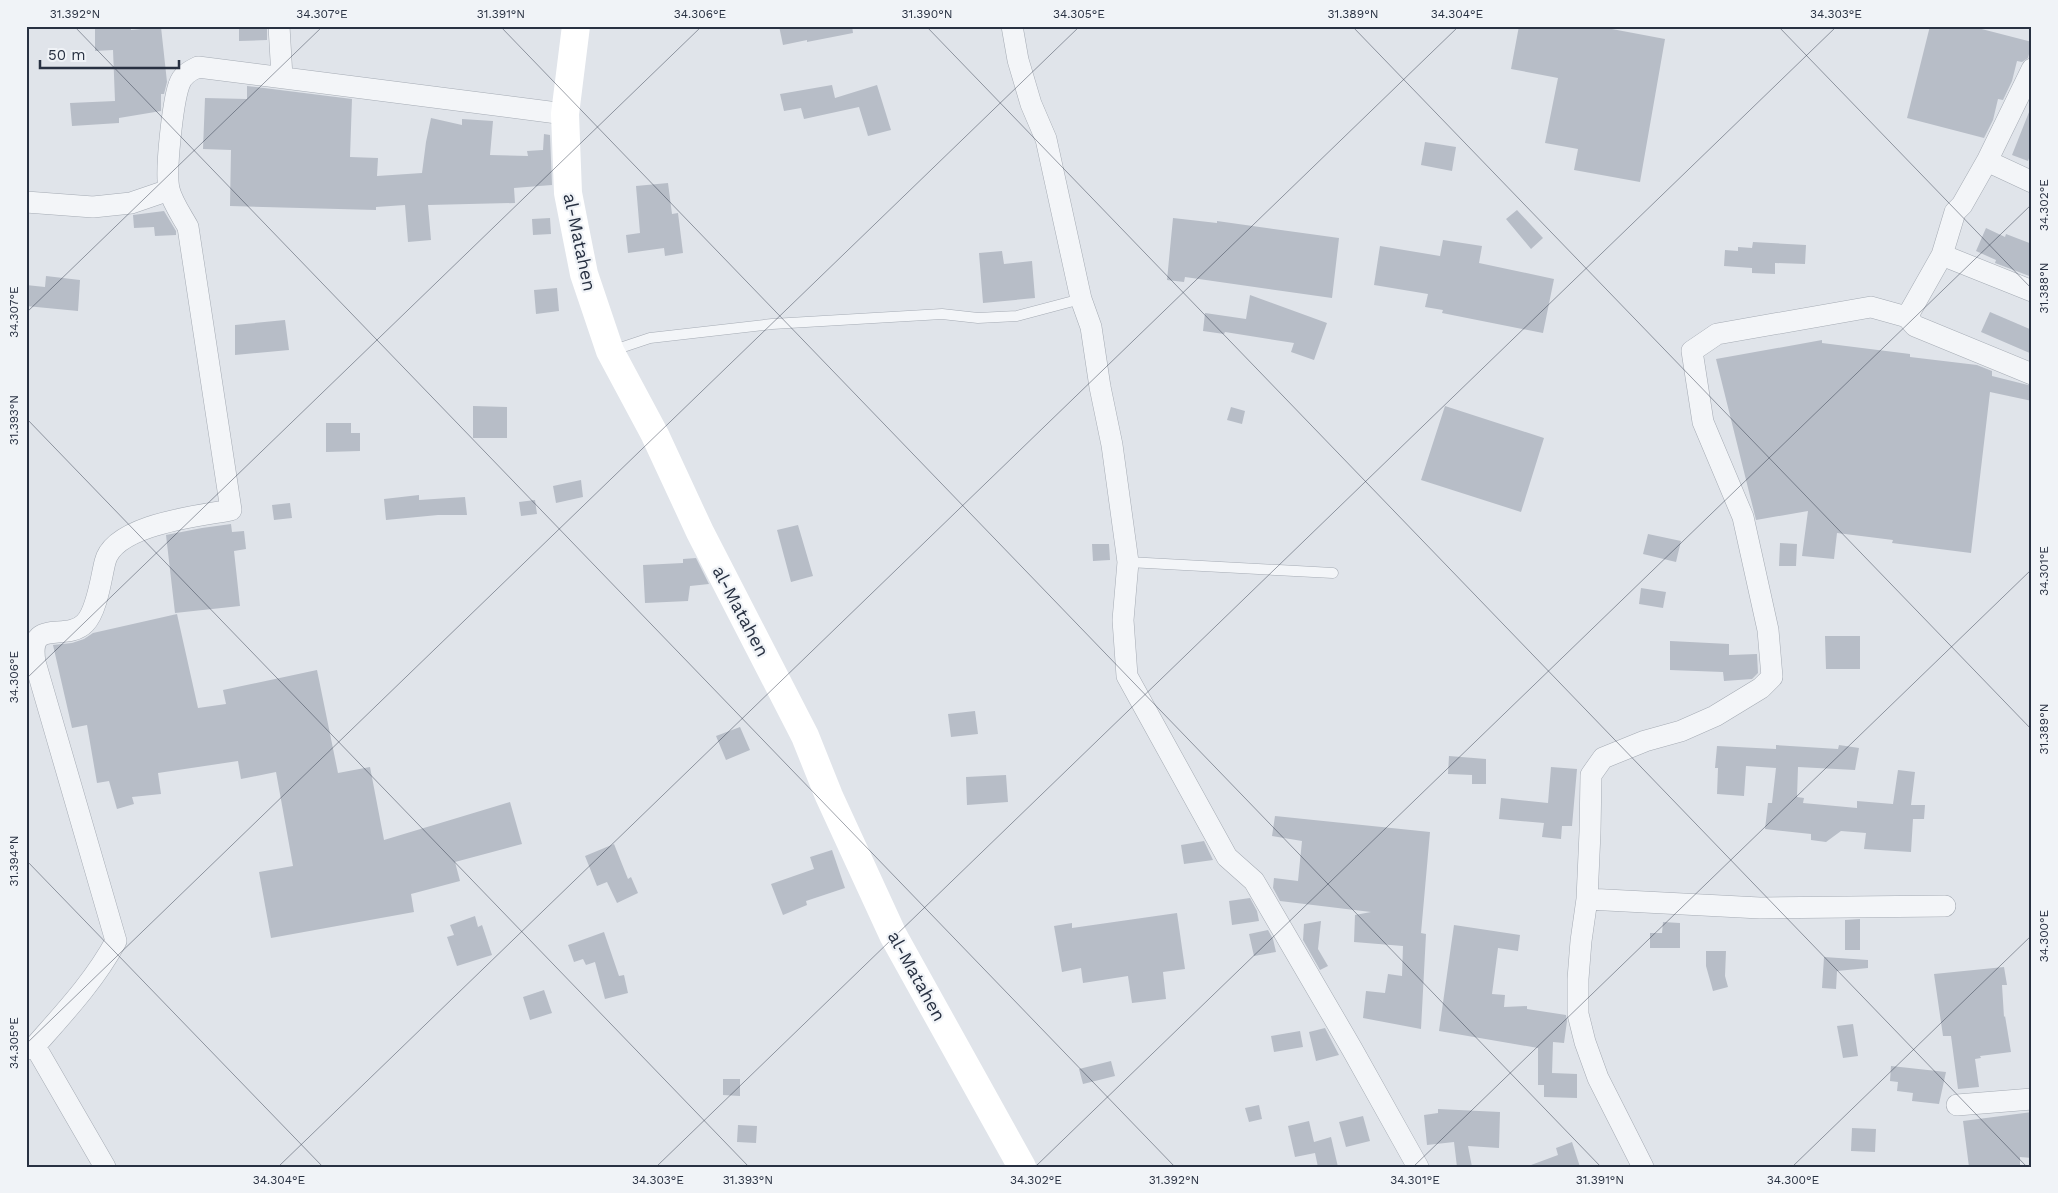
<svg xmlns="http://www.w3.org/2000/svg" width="2058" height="1193" font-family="'Work Sans',sans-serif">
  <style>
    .building { fill: #b7bdc7 }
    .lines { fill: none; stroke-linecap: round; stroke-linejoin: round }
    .service-casing { stroke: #a5abb4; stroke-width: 11 }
    .minor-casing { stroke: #a5abb4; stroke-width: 22 }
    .service { stroke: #f3f5f8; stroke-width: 10 }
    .minor { stroke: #f3f5f8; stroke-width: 21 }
    .secondary { stroke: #fff; stroke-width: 28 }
    .ticks { fill: none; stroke: #283142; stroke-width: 1; stroke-opacity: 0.45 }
    .labels { text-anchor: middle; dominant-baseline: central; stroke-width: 4.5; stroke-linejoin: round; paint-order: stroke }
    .street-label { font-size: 18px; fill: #283142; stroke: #f0f3f7 }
    .neatline { fill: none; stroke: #283142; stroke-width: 2 }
    .ticks-label { font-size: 12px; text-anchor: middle; fill: #283142 }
  </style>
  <rect width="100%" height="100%" fill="#e0e4ea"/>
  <path class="building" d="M 95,26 L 131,26 L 131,30 L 161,27 L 167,82 L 164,94 L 161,94 L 161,111 L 119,118 L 119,123 L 72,126 L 70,103 L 115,101 L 113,50 L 95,51 Z
    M 239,26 L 267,26 L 267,40 L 239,41 Z
    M 779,26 L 852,26 L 853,33 L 807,42 L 807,40 L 783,45 Z
    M 1519,26 L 1596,26 L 1665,39 L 1640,182 L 1574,170 L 1578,149 L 1545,143 L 1558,78 L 1511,69 Z
    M 1930,26 L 1970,26 L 2032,42 L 2028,58 L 2022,62 L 2017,61 L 2012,81 L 2003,100 L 1998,99 L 1993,120 L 1984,138 L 1907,118 Z
    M 832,85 L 835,98 L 877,85 L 891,130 L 868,136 L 859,107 L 804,119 L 801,108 L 784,111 L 780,94 Z
    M 247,86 L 352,99 L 350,157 L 378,158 L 377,176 L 422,173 L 426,142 L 431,118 L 462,125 L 462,119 L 493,121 L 490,155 L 528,156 L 527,151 L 543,150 L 544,134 L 550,135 L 552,185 L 514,188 L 515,203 L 428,205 L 431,240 L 408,242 L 405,205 L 376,207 L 376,210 L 230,206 L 231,150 L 203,149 L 205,98 L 247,99 Z
    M 2031,107 L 2032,150 L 2028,161 L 2012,155 Z
    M 1425,142 L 1456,147 L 1452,171 L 1421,165 Z
    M 668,183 L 672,214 L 678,213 L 683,253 L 665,256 L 664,248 L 628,253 L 626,235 L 640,233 L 636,186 Z
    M 1517,210 L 1543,238 L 1531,249 L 1506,219 Z
    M 164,211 L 176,231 L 176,235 L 155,236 L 154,227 L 134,228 L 133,215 Z
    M 550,218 L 551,234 L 533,235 L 532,219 Z
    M 1173,218 L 1217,223 L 1217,221 L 1339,238 L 1332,298 L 1185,277 L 1184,282 L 1167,280 Z
    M 1986,228 L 2005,237 L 2006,234 L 2032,244 L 2032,277 L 1995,263 L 1996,260 L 1976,251 Z
    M 1443,240 L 1482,246 L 1479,263 L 1554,279 L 1543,333 L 1442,313 L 1443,310 L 1425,307 L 1428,294 L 1374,285 L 1380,246 L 1440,256 Z
    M 1753,242 L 1806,245 L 1805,264 L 1775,263 L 1775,274 L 1752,273 L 1752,268 L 1724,266 L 1725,250 L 1738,251 L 1738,247 L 1752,248 Z
    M 1002,251 L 1004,264 L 1032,261 L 1035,298 L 983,303 L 979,253 Z
    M 46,276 L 80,280 L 78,311 L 26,306 L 26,285 L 45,287 Z
    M 557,288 L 559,311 L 536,314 L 534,290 Z
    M 1250,295 L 1327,323 L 1314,360 L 1291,352 L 1294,343 L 1225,332 L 1224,334 L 1203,331 L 1205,313 L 1246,319 Z
    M 1990,312 L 2032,330 L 2032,354 L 1981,332 Z
    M 285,320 L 289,350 L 235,355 L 235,325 Z
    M 1822,340 L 1822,343 L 1910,354 L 1910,357 L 1977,365 L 1992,371 L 1992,376 L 2032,386 L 2032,401 L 1990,392 L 1971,553 L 1892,543 L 1893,540 L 1837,533 L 1834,559 L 1802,556 L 1808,511 L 1756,520 L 1716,359 Z
    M 473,406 L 507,407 L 507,438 L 473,438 Z
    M 1445,406 L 1544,438 L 1521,512 L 1421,480 Z
    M 1231,407 L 1245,411 L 1242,424 L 1227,420 Z
    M 326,423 L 351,423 L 351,433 L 360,433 L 360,451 L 326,452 Z
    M 581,480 L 583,497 L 556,503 L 553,486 Z
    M 419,495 L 419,500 L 465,497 L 467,515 L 438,515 L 386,520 L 384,499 Z
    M 535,500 L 537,514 L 521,516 L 519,502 Z
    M 290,503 L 292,518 L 274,520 L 272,505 Z
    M 231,524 L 232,532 L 244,531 L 246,549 L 234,551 L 240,606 L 175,613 L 166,535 L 202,528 Z
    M 798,525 L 813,576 L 791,582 L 777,530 Z
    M 1648,534 L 1681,541 L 1676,562 L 1643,554 Z
    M 1780,543 L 1797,544 L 1796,566 L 1779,566 Z
    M 1092,544 L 1109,544 L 1110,560 L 1093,561 Z
    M 696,558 L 709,584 L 690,586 L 688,601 L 645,603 L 643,565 L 683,563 L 683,559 Z
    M 1641,588 L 1666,592 L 1663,608 L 1639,604 Z
    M 177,614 L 198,708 L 226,704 L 223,690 L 317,670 L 338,773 L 370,767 L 384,840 L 510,802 L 522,844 L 455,862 L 460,881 L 411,894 L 414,912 L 271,938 L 259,872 L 293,866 L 276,772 L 241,779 L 238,761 L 158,773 L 161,794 L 132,797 L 134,804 L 117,809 L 109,781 L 97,783 L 87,725 L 72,728 L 53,645 L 72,643 L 84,639 L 93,633 Z
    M 1825,636 L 1860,636 L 1860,669 L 1826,669 Z
    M 1670,641 L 1729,644 L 1729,655 L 1757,654 L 1758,673 L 1752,679 L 1724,681 L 1723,672 L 1670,670 Z
    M 975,711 L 978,734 L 951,737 L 948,714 Z
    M 740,727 L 750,750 L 726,760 L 716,736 Z
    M 1776,745 L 1838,749 L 1839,745 L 1859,748 L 1855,770 L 1798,767 L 1797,797 L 1804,798 L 1803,803 L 1857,808 L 1857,801 L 1893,804 L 1898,770 L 1915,772 L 1911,805 L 1925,805 L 1924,819 L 1913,819 L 1911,852 L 1864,849 L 1866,833 L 1841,831 L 1826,842 L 1811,840 L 1811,834 L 1765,829 L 1768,803 L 1772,803 L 1776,768 L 1746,766 L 1744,796 L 1717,794 L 1718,768 L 1715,768 L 1717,746 L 1776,749 Z
    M 1449,756 L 1486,759 L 1486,784 L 1472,784 L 1472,775 L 1448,774 Z
    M 1551,767 L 1577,769 L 1572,826 L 1562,826 L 1561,839 L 1542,837 L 1544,823 L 1499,819 L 1501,798 L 1548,803 Z
    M 1006,775 L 1008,802 L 967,805 L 966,777 Z
    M 1275,816 L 1430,832 L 1421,933 L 1426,934 L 1421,1029 L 1363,1018 L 1366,991 L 1385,993 L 1388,974 L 1402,976 L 1403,946 L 1354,942 L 1355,915 L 1371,912 L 1280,901 L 1273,888 L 1274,878 L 1298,881 L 1302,841 L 1272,836 Z
    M 1204,841 L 1213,860 L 1184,864 L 1181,845 Z
    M 614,844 L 628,879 L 631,877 L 638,893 L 617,903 L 607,882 L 597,886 L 585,856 Z
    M 832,850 L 845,888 L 806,901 L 807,905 L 783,915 L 771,884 L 814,869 L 810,857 Z
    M 1250,898 L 1257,911 L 1259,921 L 1232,925 L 1229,901 Z
    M 1177,913 L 1185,969 L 1163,972 L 1166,999 L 1132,1003 L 1128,976 L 1083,983 L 1081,968 L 1062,972 L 1054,926 L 1072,923 L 1072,928 Z
    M 475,916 L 478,927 L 482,925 L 492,955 L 457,966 L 447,937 L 454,935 L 450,925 Z
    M 1860,919 L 1860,950 L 1845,950 L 1845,920 Z
    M 1321,921 L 1318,949 L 1328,966 L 1320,970 L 1303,940 L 1304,924 Z
    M 1663,922 L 1680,923 L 1680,948 L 1650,948 L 1650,933 L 1662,933 Z
    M 1454,925 L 1520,935 L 1518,951 L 1498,948 L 1492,994 L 1505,995 L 1504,1007 L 1527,1006 L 1527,1009 L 1566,1015 L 1567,1021 L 1564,1043 L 1553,1042 L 1552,1073 L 1577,1074 L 1577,1098 L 1544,1097 L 1544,1085 L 1538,1085 L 1538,1048 L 1439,1031 Z
    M 1268,930 L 1273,939 L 1276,952 L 1254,956 L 1249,934 Z
    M 604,932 L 619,976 L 624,975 L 628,993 L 605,999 L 595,962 L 586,965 L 583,959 L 574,962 L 568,945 Z
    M 1706,951 L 1726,951 L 1725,976 L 1728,987 L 1713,991 L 1706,966 Z
    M 1824,957 L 1868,960 L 1868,968 L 1837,971 L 1836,989 L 1822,988 Z
    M 2004,967 L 2007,985 L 2002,985 L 2004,1017 L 2005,1016 L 2011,1052 L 1980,1056 L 1981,1058 L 1975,1059 L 1979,1087 L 1958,1089 L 1951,1036 L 1943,1036 L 1934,974 Z
    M 544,990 L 552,1013 L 530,1020 L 523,997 Z
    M 1853,1024 L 1858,1056 L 1843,1058 L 1837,1026 Z
    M 1325,1028 L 1339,1055 L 1316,1061 L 1309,1032 Z
    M 1300,1031 L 1303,1047 L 1274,1052 L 1271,1036 Z
    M 1111,1061 L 1115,1076 L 1083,1084 L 1079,1069 Z
    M 1891,1066 L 1946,1072 L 1939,1104 L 1912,1101 L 1913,1093 L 1897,1091 L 1898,1082 L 1890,1081 Z
    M 723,1079 L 740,1079 L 740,1096 L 723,1095 Z
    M 1259,1105 L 1262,1119 L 1249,1122 L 1245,1108 Z
    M 1438,1109 L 1500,1112 L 1499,1148 L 1468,1146 L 1472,1167 L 1457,1167 L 1454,1142 L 1427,1145 L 1424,1115 L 1438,1113 Z
    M 2032,1112 L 2032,1158 L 2020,1157 L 2020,1167 L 1969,1167 L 1963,1121 Z
    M 1363,1116 L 1370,1141 L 1346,1147 L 1339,1122 Z
    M 1309,1121 L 1314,1142 L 1331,1137 L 1338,1167 L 1318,1167 L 1315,1153 L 1295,1157 L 1288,1126 Z
    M 738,1125 L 757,1126 L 756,1143 L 737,1142 Z
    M 1852,1128 L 1876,1129 L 1875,1152 L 1851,1151 Z
    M 1572,1142 L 1580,1167 L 1531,1167 L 1531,1165 L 1558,1155 L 1556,1148 Z"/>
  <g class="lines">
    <g class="service-casing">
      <path id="service" d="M 611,351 L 650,338 L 772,324 L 942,314 L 978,318 L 1017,316 L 1081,299
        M 1128,562 L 1333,573"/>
    </g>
    <g class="minor-casing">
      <path id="minor" d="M 279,26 L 282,77
        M 1012,26 L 1018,60 L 1031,104 L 1046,139 L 1081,299 L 1091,327 L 1100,387 L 1112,445 L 1128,562 L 1123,620 L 1127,676 L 1227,857 L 1254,881 L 1352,1049 L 1418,1167
        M 1987,161 L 2032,182
        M 26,202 L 93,207 L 131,203 L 169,190
        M 1942,255 L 2032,291
        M 1907,317 L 1942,255 L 1955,212 L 1962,205 L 1987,161 L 2032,69
        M 1587,899 L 1760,908 L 1945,906
        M 35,1046 L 105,1167
        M 26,1049 L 35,1046 C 65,1012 95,980 116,941 L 35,662 C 28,616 66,643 85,623 C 97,611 101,578 105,562 C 114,524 200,516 231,510 L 188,227 C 182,216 172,202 169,189 C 165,171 173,102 179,85 C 182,75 190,71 198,67 L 565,114
        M 1957,1105 L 2032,1099
        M 1643,1167 L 1598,1078 L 1585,1042 L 1578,1014 L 1578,979 L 1581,941 L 1587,899 L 1590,832 L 1591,775 L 1603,758 L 1645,741 L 1681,731 L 1715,716 L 1761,688 L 1772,677 L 1768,630 L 1743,517 L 1703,422 L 1692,351 L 1717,334 L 1871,307 L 1907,317 L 1915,326 L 2032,374"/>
    </g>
    <use href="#service" class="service"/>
    <use href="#minor" class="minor"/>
    <path class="secondary" d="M 576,26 L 565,114 L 568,193 L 584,274 L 610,351 L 655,435 L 700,532 L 805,736 L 829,796 L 893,935 L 1022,1167"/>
  </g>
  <path class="ticks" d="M 74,26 L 1175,1167M 500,26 L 1601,1167M 926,26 L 2027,1167M 1352,26 L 2032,730M 1778,26 L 2032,289M 26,313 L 323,26M 26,418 L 749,1167M 26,679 L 702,26M 26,860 L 323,1167M 26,1044 L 1080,26M 278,1167 L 1459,26M 656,1167 L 1837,26M 1035,1167 L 2032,204M 1413,1167 L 2032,569M 1792,1167 L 2032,935"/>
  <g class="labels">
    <g class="street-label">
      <text transform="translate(580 242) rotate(78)">al-Matahen</text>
      <text transform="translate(741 611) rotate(62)">al-Matahen</text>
      <text transform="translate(917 976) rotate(61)">al-Matahen</text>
    </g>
  </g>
  <rect width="2058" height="1193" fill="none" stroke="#f0f3f7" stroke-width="55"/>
  <path d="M40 60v8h139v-8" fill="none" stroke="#283142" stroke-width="2.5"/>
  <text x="48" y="60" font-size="15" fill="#283142" stroke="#f0f3f7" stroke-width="4" paint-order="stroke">50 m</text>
  <rect x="28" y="28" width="2002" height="1138" class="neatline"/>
  <g class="ticks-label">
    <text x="75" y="18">31.392°N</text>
    <text x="322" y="18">34.307°E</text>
    <text x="501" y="18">31.391°N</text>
    <text x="700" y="18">34.306°E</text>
    <text x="927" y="18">31.390°N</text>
    <text x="1079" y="18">34.305°E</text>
    <text x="1353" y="18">31.389°N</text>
    <text x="1457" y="18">34.304°E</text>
    <text x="1836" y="18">34.303°E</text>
    <text transform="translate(2044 205) rotate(-90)" y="4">34.302°E</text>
    <text transform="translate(2044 288) rotate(-90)" y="4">31.388°N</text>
    <text transform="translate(14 312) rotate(-90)" y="4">34.307°E</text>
    <text transform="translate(14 420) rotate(-90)" y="4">31.393°N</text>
    <text transform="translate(2044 571) rotate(-90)" y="4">34.301°E</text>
    <text transform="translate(14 677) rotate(-90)" y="4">34.306°E</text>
    <text transform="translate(2044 729) rotate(-90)" y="4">31.389°N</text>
    <text transform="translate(14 861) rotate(-90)" y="4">31.394°N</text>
    <text transform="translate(2044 936) rotate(-90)" y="4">34.300°E</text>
    <text transform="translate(14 1043) rotate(-90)" y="4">34.305°E</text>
    <text x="279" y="1184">34.304°E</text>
    <text x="658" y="1184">34.303°E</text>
    <text x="748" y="1184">31.393°N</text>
    <text x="1036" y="1184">34.302°E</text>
    <text x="1174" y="1184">31.392°N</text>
    <text x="1415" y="1184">34.301°E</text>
    <text x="1600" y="1184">31.391°N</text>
    <text x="1793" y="1184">34.300°E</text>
  </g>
</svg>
